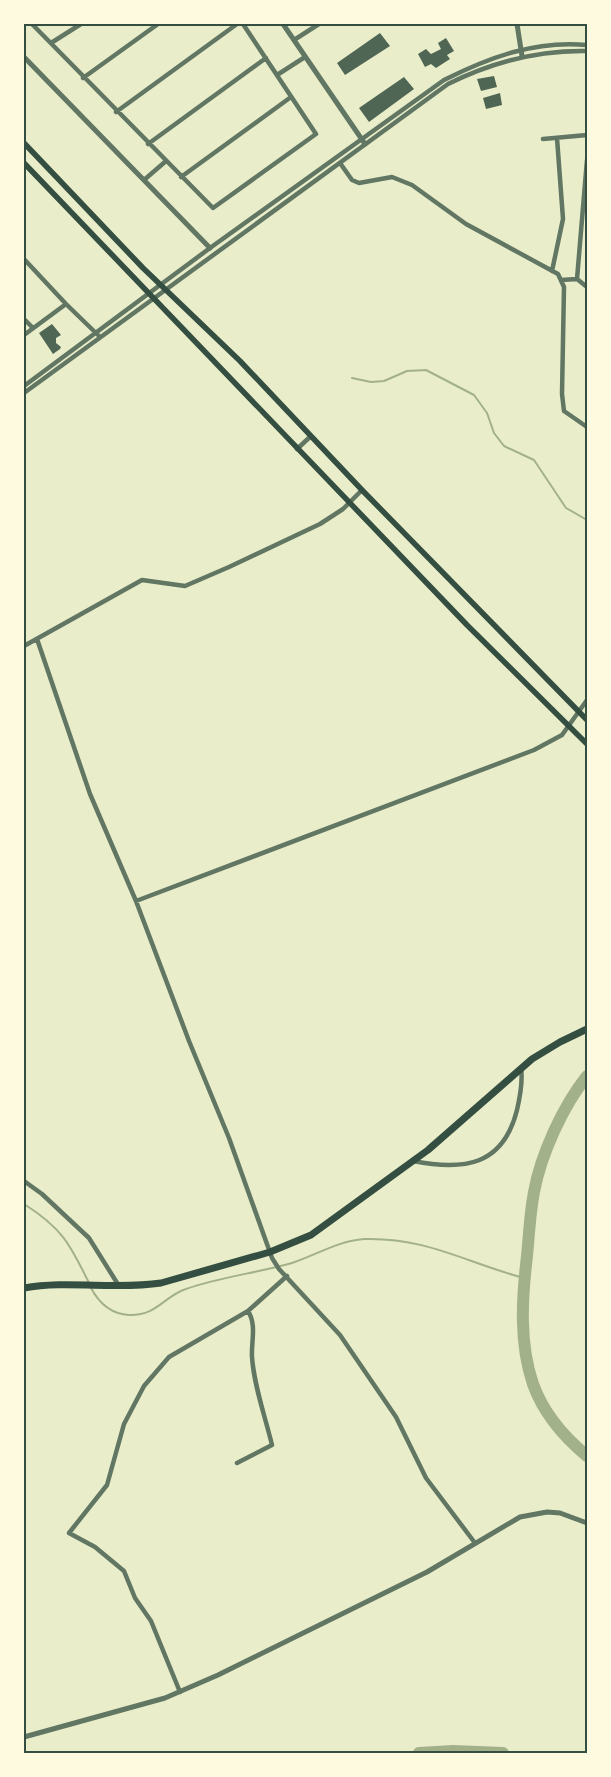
<svg xmlns="http://www.w3.org/2000/svg" width="611" height="1777" font-family="'Exo 2',sans-serif">
  <style>
    .lines { fill: none; stroke-linecap: round; stroke-linejoin: round }
    .stream { stroke: #a3b18a; stroke-width: 2 }
    .river { stroke: #a3b18a; stroke-width: 12 }
    .building { fill: #4f6655 }
    .minor { stroke: #617663; stroke-width: 4.5 }
    .tertiary { stroke: #617663; stroke-width: 5 }
    .secondary { stroke: #344e41; stroke-width: 5.5 }
    .primary { stroke: #344e41; stroke-width: 7 }
    .neatline { fill: none; stroke: #344e41; stroke-width: 2 }
  </style>
  <rect width="100%" height="100%" fill="#e9edc9"/>
  <g class="lines">
    <path class="stream" d="M 352,378 L 371,382 L 384,381 L 407,371 L 426,370 L 474,395 L 487,413 L 494,433 L 504,446 L 534,460 L 566,508 L 587,520
      M 24,1204 C 62,1228 70,1244 89,1283
      M 91,1288 C 99,1303 111,1314 129,1315 C 157,1316 164,1296 186,1289 C 220,1277 257,1273 292,1263 C 316,1255 338,1241 364,1239 C 426,1237 467,1263 524,1278"/>
    <path class="river" d="M 587,1076 C 563,1106 541,1154 534,1192 C 530,1213 529,1235 527,1256 C 522,1298 519,1343 533,1384 C 543,1412 564,1437 587,1456
      M 419,1753 L 453,1751 L 503,1753"/>
  </g>
  <path class="building" d="M 380,33 L 390,46 L 345,75 L 337,63 Z
    M 446,38 L 454,51 L 447,55 L 450,59 L 436,68 L 431,64 L 425,67 L 418,54 L 426,49 L 431,54 L 441,49 L 438,43 Z
    M 494,76 L 497,87 L 481,91 L 477,79 Z
    M 404,77 L 414,89 L 369,122 L 359,108 Z
    M 500,93 L 502,105 L 486,109 L 483,98 Z
    M 52,324 L 61,335 L 56,338 L 56,343 L 61,347 L 60,349 L 53,354 L 39,333 Z"/>
  <g class="lines">
    <path class="minor" d="M 32,24 L 213,208 L 316,134 L 243,24
      M 294,40 L 319,24
      M 51,43 L 81,24
      M 277,75 L 305,57
      M 83,78 L 158,24
      M 116,112 L 237,24
      M 543,139 L 587,135
      M 148,144 L 266,58
      M 340,163 L 352,180 L 359,183 L 392,177 L 412,185 L 466,224 L 558,274 L 564,287 L 562,394 L 564,411 L 587,427
      M 181,177 L 291,97
      M 144,180 L 166,161
      M 24,259 L 66,304 L 98,335
      M 552,271 L 563,219 L 557,138
      M 577,279 L 587,160
      M 561,280 L 577,279 L 587,287
      M 24,319 L 33,328
      M 24,335 L 66,304
      M 24,386 L 210,248 L 444,80 C 490,57 536,40 587,45
      M 24,393 L 448,84 C 492,62 537,50 587,51
      M 297,449 L 311,436
      M 37,639 L 90,794 L 136,901 L 189,1041 L 229,1138 L 272,1258 L 279,1269 L 340,1335 L 396,1417 L 426,1478 L 475,1543
      M 24,646 L 142,580 L 185,586 L 229,567 L 320,524 L 343,509 L 362,490
      M 136,901 L 534,750 L 562,735 L 587,700
      M 413,1161 C 464,1171 503,1166 517,1110 C 520,1097 523,1081 521,1068
      M 24,1181 L 42,1194 L 89,1238 L 119,1286
      M 237,1463 L 272,1445 C 265,1416 254,1386 252,1357 C 251,1342 257,1325 248,1311
      M 180,1692 L 151,1621 L 135,1598 L 124,1571 L 95,1547 L 69,1533 L 107,1485 L 124,1424 L 144,1386 L 169,1357 L 248,1311 L 287,1276"/>
    <path class="tertiary" d="M 283,24 L 365,144
      M 517,24 L 522,56
      M 24,57 L 210,248
      M 24,1737 L 165,1698 L 218,1675 L 427,1572 L 520,1517 L 547,1512 L 560,1513 L 587,1523"/>
    <path class="secondary" d="M 24,143 L 143,268 L 240,361 L 362,490 L 587,720
      M 24,163 L 467,625 L 587,744"/>
    <path class="primary" d="M 24,1288 C 68,1280 116,1290 161,1283 L 270,1252 L 311,1235 L 428,1150 L 532,1059 L 560,1042 L 587,1029"/>
  </g>
  <rect width="611" height="1777" fill="none" stroke="#fefae0" stroke-width="50"/>
  <rect x="25" y="25" width="561" height="1727" class="neatline"/>
</svg>
